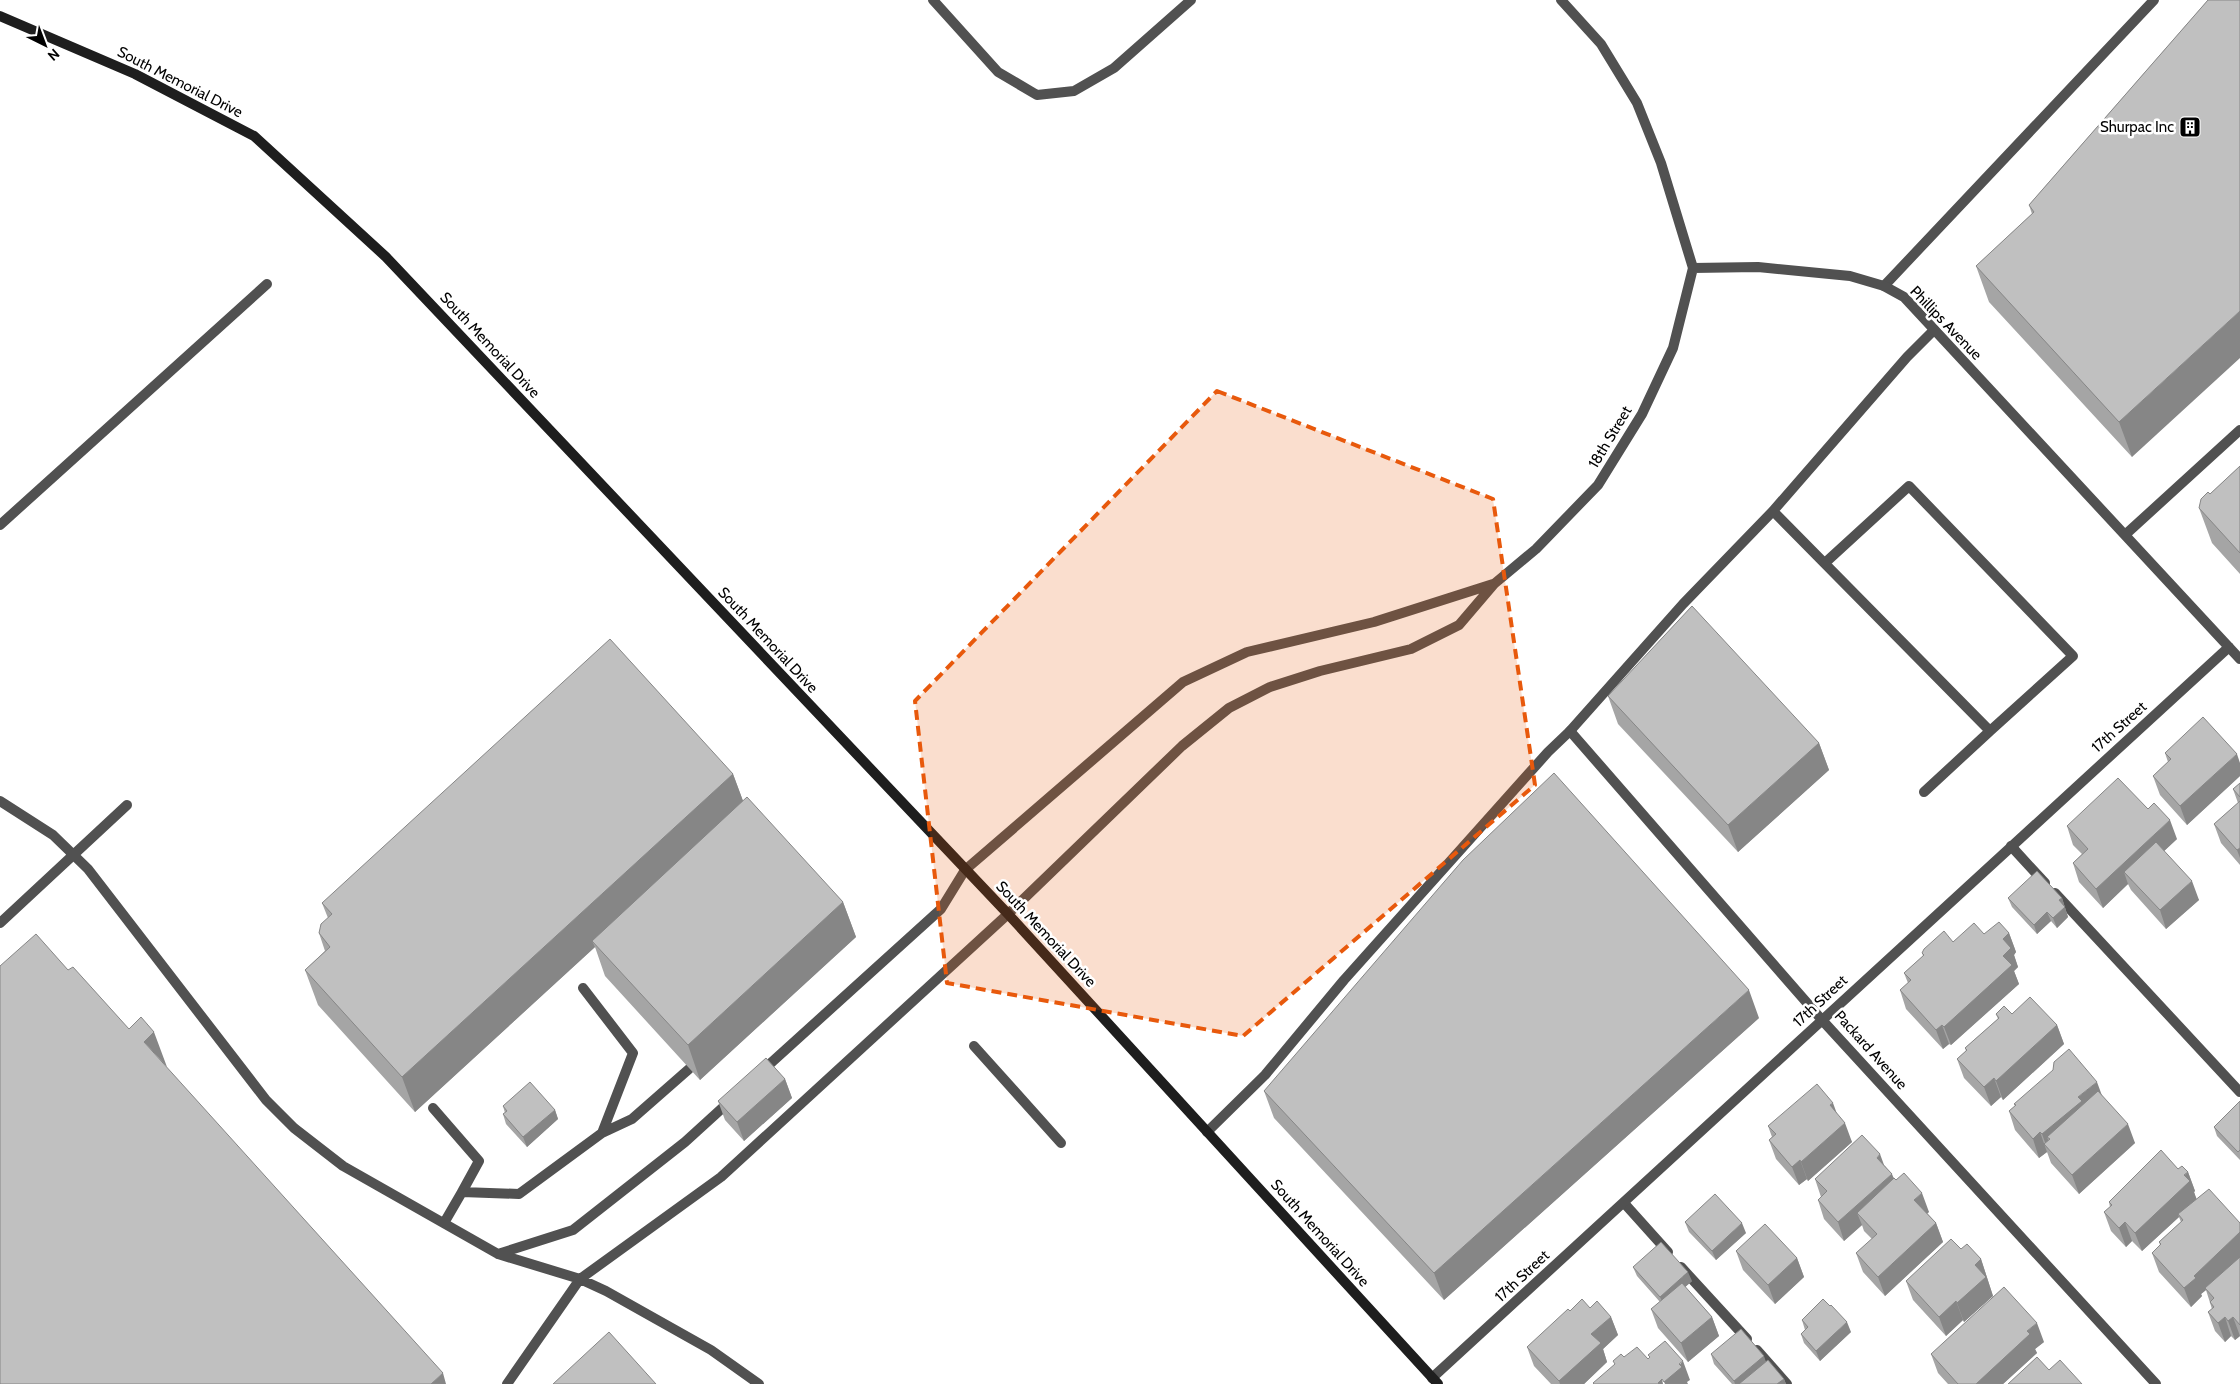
<svg xmlns="http://www.w3.org/2000/svg" width="2240" height="1384" font-family="Cabin,sans-serif">
  <style>
    .lines { fill: none; stroke-linecap: round; stroke-linejoin: round }
    .lane { stroke: #515151; stroke-width: 10 }
    .street { stroke: #515151; stroke-width: 10 }
    .secondary { stroke: #1e1e1e; stroke-width: 10 }
    .wall { fill: #a5a5a5 }
    .shaded-wall { fill: #868686 }
    .building { fill: #c0c0c0; stroke: #868686 }
    .marked { fill: #e8590c; fill-opacity: 0.2; stroke: #e8590c; stroke-width: 4; stroke-dasharray: 10 6; stroke-linejoin: round }
    .labels { text-anchor: middle; dominant-baseline: central; stroke-width: 5; stroke-linejoin: round; paint-order: stroke }
    .street-label { font-size: 15px; fill: #000; stroke: #fff }
    .poi-label { font-size: 15px; fill: #000; stroke: #fff; text-anchor: end }
  </style>
  <rect width="100%" height="100%" fill="#fff"/>
  <g class="lines">
    <path class="lane" d="M 933,0 L 998,72 L 1037,95 L 1074,91 L 1114,68 L 1191,0
      M 1884,286 L 2154,0
      M 1773,511 L 1990,731 L 2073,656 L 1909,486 L 1826,562
      M 0,525 L 267,284
      M 1924,792 L 1990,731
      M 0,801 L 53,835 L 88,869 L 266,1100 L 294,1128 L 343,1166 L 498,1254 L 580,1279 L 606,1291 L 711,1350 L 759,1384
      M 2011,846 L 2045,883
      M 2055,893 L 2240,1092
      M 0,923 L 127,805
      M 974,1046 L 1061,1143
      M 762,1071 L 941,909 L 965,870
      M 433,1108 L 479,1161 L 462,1192
      M 1207,1132 L 1265,1075 L 1344,980 L 1548,752 L 1570,731 L 1683,604 L 1773,511 L 1907,357 L 1934,330
      M 602,1133 L 632,1119 L 689,1069
      M 1624,1203 L 1668,1252
      M 444,1223 L 462,1192 L 519,1194 L 602,1133 L 633,1053 L 583,988
      M 498,1254 L 573,1230 L 685,1142 L 730,1101
      M 1681,1267 L 1747,1339
      M 1757,1350 L 1787,1384
      M 507,1384 L 580,1279 L 721,1177 L 1008,914"/>
    <path class="street" d="M 1561,0 L 1601,44 L 1637,103 L 1661,163 L 1693,268
      M 1693,268 L 1758,267 L 1850,276 L 1884,286 L 1904,297 L 2240,659
      M 2126,534 L 2240,430
      M 1570,731 L 1822,1020 L 2156,1384
      M 965,870 L 1183,682 L 1247,652 L 1374,622 L 1493,584
      M 1008,914 L 1182,746 L 1229,708 L 1270,687 L 1320,671 L 1411,649 L 1459,625 L 1494,584 L 1536,549 L 1598,485 L 1642,414 L 1673,348 L 1693,268
      M 1432,1378 L 2229,647"/>
    <path class="secondary" d="M 0,16 L 135,74 L 254,136 L 386,257 L 1008,914 L 1438,1384"/>
  </g>
  <path class="wall" d="M 2208,0 L 2132,457 L 1989,302 L 1976,266 L 2032,214 L 2029,205 Z
    M 2240,466 L 2240,574 L 2212,543 L 2199,508 L 2210,494 Z
    M 1608,696 L 1819,743 L 1829,770 L 1738,852 L 1618,724 Z
    M 2165,753 L 2240,763 L 2240,776 L 2187,825 L 2160,795 L 2153,776 L 2168,762 Z
    M 733,774 L 743,801 L 843,902 L 856,937 L 700,1080 L 605,976 L 595,947 L 415,1112 L 318,1005 L 305,970 L 325,951 L 319,933 L 328,918 L 322,903 Z
    M 2240,783 L 2240,865 L 2221,843 L 2214,824 L 2238,803 L 2233,789 Z
    M 2067,826 L 2177,839 L 2164,851 L 2199,900 L 2166,929 L 2131,890 L 2128,884 L 2103,908 L 2079,882 L 2073,863 L 2082,854 L 2073,845 Z
    M 2008,898 L 2062,898 L 2068,917 L 2057,928 L 2051,921 L 2037,934 L 2012,907 Z
    M 2009,933 L 2016,952 L 2014,955 L 2018,967 L 2014,971 L 2019,984 L 1951,1045 L 1949,1044 L 1943,1049 L 1906,1009 L 1900,990 L 1908,983 L 1904,973 L 1923,956 L 1922,953 L 1984,934 Z
    M 1996,1014 L 2057,1025 L 2064,1044 L 2003,1100 L 2001,1097 L 1991,1106 L 1964,1078 L 1957,1059 L 1966,1051 L 1965,1048 L 1998,1019 Z
    M 1759,1018 L 1444,1300 L 1274,1118 L 1264,1091 Z
    M 785,1079 L 792,1098 L 744,1141 L 725,1120 L 718,1101 Z
    M 2101,1095 L 2135,1143 L 2079,1194 L 2051,1163 L 2047,1152 L 2039,1158 L 2015,1130 L 2009,1111 L 2015,1106 L 2014,1104 Z
    M 2240,1101 L 2240,1160 L 2217,1136 L 2214,1127 Z
    M 503,1106 L 555,1110 L 558,1119 L 527,1147 L 506,1124 L 503,1114 L 505,1113 Z
    M 1836,1113 L 1852,1142 L 1808,1181 L 1807,1179 L 1799,1185 L 1776,1159 L 1769,1140 L 1772,1137 L 1768,1126 Z
    M 1885,1166 L 1894,1178 L 1929,1212 L 1927,1213 L 1936,1223 L 1943,1242 L 1885,1296 L 1863,1272 L 1856,1253 L 1872,1239 L 1864,1231 L 1862,1225 L 1844,1241 L 1824,1219 L 1818,1200 L 1821,1197 L 1815,1179 Z
    M 2178,1169 L 2188,1172 L 2195,1191 L 2194,1192 L 2196,1199 L 2240,1223 L 2240,1336 L 2235,1340 L 2231,1336 L 2225,1342 L 2215,1331 L 2208,1312 L 2212,1309 L 2206,1290 L 2201,1294 L 2202,1296 L 2191,1307 L 2159,1272 L 2152,1253 L 2160,1245 L 2159,1242 L 2181,1222 L 2179,1217 L 2142,1251 L 2132,1241 L 2126,1247 L 2111,1231 L 2104,1212 L 2110,1207 L 2109,1202 Z
    M 1685,1222 L 1746,1233 L 1716,1260 L 1689,1232 Z
    M 1961,1249 L 1981,1259 L 1993,1296 L 1964,1322 L 1963,1320 L 1946,1336 L 1913,1300 L 1906,1281 Z
    M 1736,1251 L 1797,1258 L 1804,1277 L 1775,1304 L 1743,1270 Z
    M 1633,1267 L 1692,1281 L 1685,1287 L 1712,1317 L 1719,1336 L 1688,1362 L 1658,1328 L 1651,1309 L 1660,1302 L 1637,1276 Z
    M 1590,1308 L 1611,1317 L 1618,1335 L 1603,1349 L 1607,1362 L 1584,1384 L 1551,1384 L 1534,1366 L 1527,1347 Z
    M 1802,1320 L 1851,1332 L 1820,1361 L 1804,1343 L 1801,1334 L 1805,1330 Z
    M 2044,1342 L 2035,1349 L 2037,1353 L 2003,1384 L 1948,1384 L 1938,1373 L 1931,1354 Z
    M 1711,1354 L 1766,1361 L 1784,1379 L 1786,1384 L 1732,1384 L 1714,1364 Z"/>
  <path class="shaded-wall" d="M 2240,311 L 2240,358 L 2132,457 L 2119,422 Z
    M 1819,743 L 1829,770 L 1738,852 L 1728,825 Z
    M 2237,754 L 2240,763 L 2240,776 L 2187,825 L 2180,806 Z
    M 733,774 L 746,809 L 592,941 L 595,947 L 415,1112 L 402,1077 Z
    M 2170,820 L 2177,839 L 2132,881 L 2124,872 L 2128,884 L 2103,908 L 2096,889 Z
    M 2240,848 L 2240,858 L 2237,850 Z
    M 2192,881 L 2199,900 L 2166,929 L 2160,910 Z
    M 2062,898 L 2068,917 L 2057,928 L 2053,918 L 2059,900 Z
    M 843,902 L 856,937 L 700,1080 L 688,1045 Z
    M 2047,912 L 2051,921 L 2037,934 L 2034,925 Z
    M 2009,933 L 2016,952 L 2014,955 L 2018,967 L 2014,971 L 2019,984 L 1951,1045 L 1944,1027 L 2003,956 L 2003,939 Z
    M 1749,990 L 1759,1018 L 1444,1300 L 1434,1273 Z
    M 1942,1025 L 1949,1044 L 1943,1049 L 1936,1030 Z
    M 2057,1025 L 2064,1044 L 2003,1100 L 1996,1081 Z
    M 154,1032 L 167,1067 L 144,1042 Z
    M 1994,1078 L 2001,1097 L 1991,1106 L 1984,1087 Z
    M 785,1079 L 792,1098 L 744,1141 L 737,1122 Z
    M 2097,1082 L 2104,1101 L 2050,1139 L 2047,1137 L 2052,1150 L 2047,1148 L 2042,1134 L 2078,1097 Z
    M 1833,1103 L 1840,1122 L 1830,1105 Z
    M 555,1110 L 558,1119 L 527,1147 L 523,1137 Z
    M 1845,1123 L 1852,1142 L 1808,1181 L 1801,1162 Z
    M 2128,1124 L 2135,1143 L 2079,1194 L 2072,1175 Z
    M 2040,1132 L 2047,1152 L 2039,1158 L 2033,1139 Z
    M 1880,1154 L 1887,1173 L 1877,1158 Z
    M 1800,1160 L 1807,1179 L 1799,1185 L 1792,1167 Z
    M 2188,1172 L 2195,1191 L 2194,1192 L 2197,1200 L 2178,1214 L 2179,1217 L 2142,1251 L 2135,1233 Z
    M 1892,1174 L 1899,1192 L 1857,1213 L 1862,1225 L 1844,1241 L 1838,1222 Z
    M 1922,1193 L 1929,1212 L 1921,1219 L 1914,1200 Z
    M 2125,1222 L 2132,1241 L 2126,1247 L 2119,1228 Z
    M 1742,1223 L 1746,1233 L 1716,1260 L 1712,1251 Z
    M 1936,1223 L 1943,1242 L 1885,1296 L 1878,1277 Z
    M 2240,1232 L 2240,1258 L 2205,1288 L 2206,1290 L 2201,1294 L 2202,1296 L 2191,1307 L 2184,1288 L 2194,1276 Z
    M 1797,1258 L 1804,1277 L 1775,1304 L 1768,1285 Z
    M 1981,1259 L 1993,1296 L 1964,1322 L 1957,1303 L 1975,1265 Z
    M 1688,1272 L 1692,1281 L 1664,1306 L 1660,1297 Z
    M 1956,1301 L 1963,1320 L 1946,1336 L 1939,1317 Z
    M 1611,1317 L 1618,1335 L 1603,1349 L 1607,1362 L 1584,1384 L 1560,1384 L 1559,1381 L 1591,1334 Z
    M 1712,1317 L 1719,1336 L 1688,1362 L 1681,1343 Z
    M 2225,1317 L 2231,1336 L 2225,1342 L 2218,1323 Z
    M 2233,1317 L 2240,1336 L 2235,1340 L 2228,1321 Z
    M 1847,1322 L 1851,1332 L 1820,1361 L 1816,1351 Z
    M 2037,1323 L 2044,1342 L 2035,1349 L 2037,1353 L 2003,1384 L 1976,1384 L 2027,1331 Z
    M 1764,1356 L 1767,1365 L 1745,1384 L 1735,1384 L 1734,1381 Z
    M 1683,1361 L 1690,1380 L 1687,1382 L 1688,1384 L 1665,1384 L 1664,1382 Z
    M 443,1373 L 446,1384 L 431,1384 Z
    M 1662,1379 L 1663,1384 L 1658,1384 L 1658,1383 Z
    M 1784,1379 L 1786,1384 L 1777,1384 Z"/>
  <path class="building" d="M 2208,0 L 2240,0 L 2240,311 L 2119,422 L 1976,266 L 2034,212 L 2029,205 Z
    M 2240,466 L 2240,553 L 2199,508 L 2201,499 L 2208,492 L 2210,494 Z
    M 1692,606 L 1819,743 L 1728,825 L 1608,696 Z
    M 610,639 L 733,774 L 402,1077 L 305,970 L 330,947 L 319,933 L 321,924 L 332,914 L 322,903 Z
    M 2203,717 L 2237,754 L 2180,806 L 2153,776 L 2171,759 L 2165,753 Z
    M 1554,773 L 1749,990 L 1434,1273 L 1264,1091 L 1463,860 Z
    M 2118,778 L 2148,809 L 2154,803 L 2170,820 L 2096,889 L 2073,863 L 2088,849 L 2067,826 Z
    M 2240,783 L 2240,797 L 2233,789 Z
    M 747,797 L 843,902 L 688,1045 L 592,941 Z
    M 2240,801 L 2240,848 L 2237,850 L 2214,824 Z
    M 2156,842 L 2192,881 L 2160,910 L 2124,872 Z
    M 2037,871 L 2062,898 L 2059,900 L 2065,907 L 2053,918 L 2047,912 L 2034,925 L 2008,898 Z
    M 1999,922 L 2009,933 L 2003,939 L 2011,948 L 2003,956 L 2012,965 L 1944,1027 L 1942,1025 L 1936,1030 L 1900,990 L 1911,980 L 1904,973 L 1924,955 L 1922,953 L 1924,949 L 1944,931 L 1953,942 L 1974,923 L 1984,934 Z
    M 36,934 L 68,970 L 73,967 L 129,1029 L 141,1017 L 154,1032 L 144,1042 L 443,1373 L 431,1384 L 0,1384 L 0,966 Z
    M 2030,997 L 2057,1025 L 1996,1081 L 1994,1078 L 1984,1087 L 1957,1059 L 1967,1050 L 1965,1048 L 1999,1018 L 1996,1014 L 2004,1006 L 2012,1014 Z
    M 2069,1049 L 2097,1082 L 2078,1097 L 2082,1101 L 2042,1134 L 2040,1132 L 2033,1139 L 2009,1111 L 2016,1105 L 2014,1104 L 2053,1070 L 2054,1062 Z
    M 766,1058 L 785,1079 L 737,1122 L 718,1101 Z
    M 530,1082 L 555,1110 L 523,1137 L 503,1114 L 507,1111 L 503,1106 Z
    M 1817,1084 L 1833,1103 L 1830,1105 L 1845,1123 L 1801,1162 L 1800,1160 L 1792,1167 L 1769,1140 L 1776,1134 L 1768,1126 Z
    M 2098,1091 L 2128,1124 L 2072,1175 L 2044,1144 L 2050,1139 L 2047,1137 Z
    M 2240,1101 L 2240,1150 L 2238,1152 L 2214,1127 Z
    M 1862,1135 L 1880,1154 L 1877,1158 L 1892,1174 L 1838,1222 L 1818,1200 L 1827,1191 L 1815,1179 Z
    M 2161,1150 L 2178,1169 L 2182,1166 L 2188,1172 L 2184,1175 L 2190,1181 L 2135,1233 L 2125,1222 L 2119,1228 L 2104,1212 L 2112,1205 L 2109,1202 Z
    M 1904,1173 L 1922,1193 L 1914,1200 L 1936,1223 L 1878,1277 L 1856,1253 L 1877,1234 L 1857,1213 L 1894,1178 L 1896,1180 Z
    M 2209,1189 L 2240,1223 L 2240,1232 L 2194,1276 L 2196,1278 L 2184,1288 L 2152,1253 L 2161,1244 L 2159,1242 L 2183,1220 L 2178,1214 Z
    M 1715,1194 L 1742,1223 L 1712,1251 L 1685,1222 Z
    M 1765,1224 L 1797,1258 L 1768,1285 L 1736,1251 Z
    M 1951,1239 L 1961,1249 L 1967,1244 L 1981,1259 L 1975,1265 L 1986,1277 L 1957,1303 L 1956,1301 L 1939,1317 L 1906,1281 Z
    M 1661,1242 L 1688,1272 L 1660,1297 L 1633,1267 Z
    M 2240,1257 L 2240,1325 L 2233,1317 L 2228,1321 L 2225,1317 L 2218,1323 L 2208,1312 L 2214,1307 L 2210,1302 L 2214,1298 L 2205,1288 Z
    M 1682,1283 L 1712,1317 L 1681,1343 L 1651,1309 Z
    M 2004,1287 L 2037,1323 L 2027,1331 L 2030,1334 L 1976,1384 L 1958,1384 L 1931,1354 Z
    M 1582,1299 L 1590,1308 L 1597,1301 L 1611,1317 L 1591,1334 L 1601,1343 L 1559,1381 L 1527,1347 L 1568,1309 L 1570,1311 Z
    M 1823,1299 L 1830,1306 L 1831,1305 L 1847,1322 L 1816,1351 L 1801,1334 L 1808,1327 L 1802,1320 Z
    M 1741,1329 L 1764,1356 L 1734,1381 L 1711,1354 Z
    M 609,1332 L 656,1384 L 553,1384 Z
    M 1665,1341 L 1683,1361 L 1679,1364 L 1682,1367 L 1664,1382 L 1662,1379 L 1658,1383 L 1659,1384 L 1594,1384 L 1593,1383 L 1615,1364 L 1613,1361 L 1621,1354 L 1624,1357 L 1637,1347 L 1648,1359 L 1650,1357 L 1648,1355 Z
    M 2037,1357 L 2049,1370 L 2060,1360 L 2082,1384 L 2008,1384 Z
    M 1768,1360 L 1784,1379 L 1777,1384 L 1739,1384 Z"/>
  <path class="marked" d="M 1217,391 L 1493,499 L 1535,785 L 1243,1036 L 947,983 L 915,701 Z"/>
  <defs>
    <g id="building-square" transform="scale(1.125)"><rect x="-9" y="-9" width="18" height="18" rx="4" fill="#000" stroke="#fff"/><path d="M-4-6H4V6H1V3H-1V6H-4ZM-2.5-4.3h1.7v1.8h-1.7ZM.8-4.3h1.7v1.8H.8ZM-2.5-1h1.7V.8h-1.7ZM.8-1h1.7V.8H.8Z" fill="#fff"/></g>
  </defs>
  <g fill-rule="evenodd">
    <use href="#building-square" x="2190" y="127"/>
  </g>
  <g class="labels">
    <g class="street-label">
      <text transform="translate(180 82) rotate(27)">South Memorial Drive</text>
      <text transform="translate(1946 323) rotate(46)">Phillips Avenue</text>
      <text transform="translate(490 345) rotate(47)">South Memorial Drive</text>
      <text transform="translate(1610 437) rotate(-59)">18th Street</text>
      <text transform="translate(768 640) rotate(47)">South Memorial Drive</text>
      <text transform="translate(2119 727) rotate(-42)">17th Street</text>
      <text transform="translate(1046 934) rotate(47)">South Memorial Drive</text>
      <text transform="translate(1820 1001) rotate(-43)">17th Street</text>
      <text transform="translate(1871 1050) rotate(48)">Packard Avenue</text>
      <text transform="translate(1320 1233) rotate(48)">South Memorial Drive</text>
      <text transform="translate(1522 1276) rotate(-43)">17th Street</text>
    </g>
    <g class="poi-label">
      <text x="2174" y="127">Shurpac Inc</text>
    </g>
  </g>
  <g transform="translate(45 45) rotate(138)" stroke="#ffffff" stroke-width="4" paint-order="stroke">
  <path d="M0-4L9 19L0 12L-9 19Z" fill="#000000"/>
  <text y="-8" font-size="14" font-weight="bold" text-anchor="middle" fill="#000000">N</text>
  </g>
</svg>
